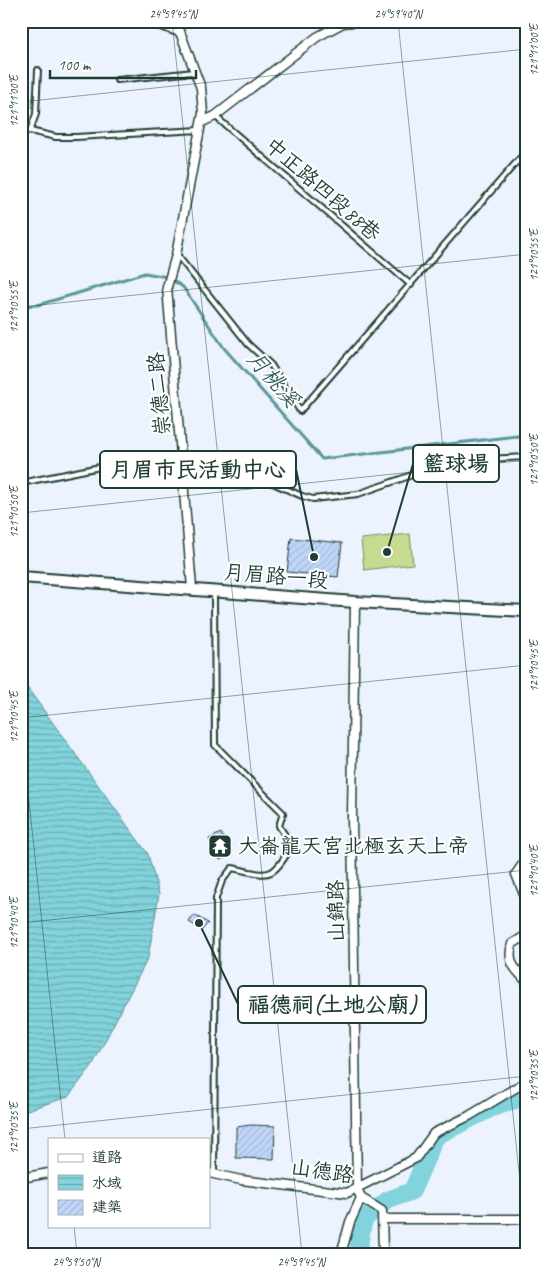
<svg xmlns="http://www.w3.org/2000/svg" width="548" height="1275" font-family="Caveat,'LXGW WenKai TC',sans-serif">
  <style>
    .pitch { fill: #c6da90; stroke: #728c62 }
    .water { fill: url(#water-rules); stroke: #5a9799 }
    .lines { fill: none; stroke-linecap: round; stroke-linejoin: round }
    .stream { stroke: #5a9799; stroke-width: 3 }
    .river { stroke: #82d3dc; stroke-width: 18 }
    .building { fill: url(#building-hatch); stroke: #1f3d34 }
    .service-casing { stroke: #1f3d34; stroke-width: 8 }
    .minor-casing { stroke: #1f3d34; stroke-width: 11 }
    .tertiary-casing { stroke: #1f3d34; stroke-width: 14 }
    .service { stroke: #fff; stroke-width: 4 }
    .minor { stroke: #fff; stroke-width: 8 }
    .tertiary { stroke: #fff; stroke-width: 10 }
    .ticks { fill: none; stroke: #1f3d34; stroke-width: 1; stroke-opacity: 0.45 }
    .labels { text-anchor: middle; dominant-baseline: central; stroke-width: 4; stroke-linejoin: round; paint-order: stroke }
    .street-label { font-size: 21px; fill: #1f3d34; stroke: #fff }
    .poi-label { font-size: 21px; fill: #1f3d34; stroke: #fff; text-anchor: start }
    .water-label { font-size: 22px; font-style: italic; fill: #38625e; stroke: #fff }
    .leader { fill: none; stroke: #1f3d34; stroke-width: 2 }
    .callout-dot { fill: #1f3d34; stroke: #fff; stroke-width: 2 }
    .callout { fill: #fff; stroke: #1f3d34; stroke-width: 2 }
    .callout-label { font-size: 22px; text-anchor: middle; font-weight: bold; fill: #1f3d34 }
    .neatline { fill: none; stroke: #1f3d34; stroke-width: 2 }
    .ticks-label { font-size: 12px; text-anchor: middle; fill: #1f3d34 }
  </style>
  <defs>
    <pattern id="water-rules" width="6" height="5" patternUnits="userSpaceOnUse" patternTransform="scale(1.25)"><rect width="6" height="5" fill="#82d3dc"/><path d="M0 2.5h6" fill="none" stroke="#6aacb3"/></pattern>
    <pattern id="building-hatch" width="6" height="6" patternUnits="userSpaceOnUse" patternTransform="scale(1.25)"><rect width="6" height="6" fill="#c1d6fb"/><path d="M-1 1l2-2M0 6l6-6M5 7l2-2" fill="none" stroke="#a5b9d8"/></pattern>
  </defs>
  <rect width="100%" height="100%" fill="#ecf3fe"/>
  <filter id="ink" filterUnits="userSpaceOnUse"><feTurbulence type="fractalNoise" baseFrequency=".02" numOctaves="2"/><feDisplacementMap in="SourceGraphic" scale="10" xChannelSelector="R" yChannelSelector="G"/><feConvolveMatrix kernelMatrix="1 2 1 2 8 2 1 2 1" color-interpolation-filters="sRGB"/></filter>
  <g filter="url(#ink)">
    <path class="pitch" d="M 410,534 L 413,564 L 364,570 L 361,539 Z"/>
    <path class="water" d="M 21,679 L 148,854 L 159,894 L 148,958 L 92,1066 L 68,1097 L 21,1112 Z"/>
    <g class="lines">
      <path class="stream" d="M 21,306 L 38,305 L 145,273 L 167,277 L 183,287 L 224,348 L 322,459 L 517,436 L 527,439"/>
      <path class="river" d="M 363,1254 L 359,1245 L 364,1219 L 388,1200 L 412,1191 L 436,1136 L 492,1108 L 527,1096"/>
    </g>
    <path class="building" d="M 291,538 L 342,543 L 338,577 L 287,572 Z
      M 221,833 L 231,854 L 220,860 L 209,839 Z
      M 194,915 L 208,923 L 202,930 L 189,922 Z
      M 251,1125 L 275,1126 L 274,1159 L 236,1158 L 236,1127 Z"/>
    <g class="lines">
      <g class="service-casing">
        <path id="service" d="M 143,21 L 180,34
          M 117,80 L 194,72
          M 216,117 L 411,285
          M 30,131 L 56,137 L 76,137 L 199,130
          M 21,132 L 30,131 L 36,114 L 38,70
          M 177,255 L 248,344 L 271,365 L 300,411 L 527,150
          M 21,483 L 105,466 L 193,459 L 275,484 L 302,496 L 313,499 L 358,494 L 412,475 L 487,459 L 527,457
          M 214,593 L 215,745 L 283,813 L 279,826 L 292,846 C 270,881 271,876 232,868 L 222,881 L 216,898 L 214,1173"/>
      </g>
      <g class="minor-casing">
        <path id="minor" d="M 176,21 L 201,88 L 203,113 L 176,255 L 167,287 L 192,588
          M 202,122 L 215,116 L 317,37 L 343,23 L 364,21
          M 355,602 L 352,816 L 357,1189 L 361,1198 L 382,1211 L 383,1254
          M 527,858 L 516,874 L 527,902
          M 527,935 L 512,944 C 507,964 515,968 527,982
          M 209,1173 L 241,1180 L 347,1193 L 416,1158 L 434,1133 L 469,1116 L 527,1081
          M 21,1178 L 49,1173
          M 384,1219 L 527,1219
          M 341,1254 L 350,1222 L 361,1198"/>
      </g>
      <g class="tertiary-casing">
        <path id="tertiary" d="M 21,577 L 355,602 L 527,611"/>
      </g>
      <use href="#service" class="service"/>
      <use href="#minor" class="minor"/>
      <use href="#tertiary" class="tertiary"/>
    </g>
  </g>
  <path class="ticks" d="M 172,21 L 302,1254M 398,21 L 527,1248M 21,102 L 527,49M 21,307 L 527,254M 21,513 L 527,460M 21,718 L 527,665M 21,726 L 65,1139M 21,923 L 527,870M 21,1129 L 527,1076M 74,1226 L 77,1254"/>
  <defs>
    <g id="temple-square" transform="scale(1.25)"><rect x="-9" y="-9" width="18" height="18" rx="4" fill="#1f3d34" stroke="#fff"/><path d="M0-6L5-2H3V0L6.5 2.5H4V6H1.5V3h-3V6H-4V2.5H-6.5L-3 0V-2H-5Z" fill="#fff"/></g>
  </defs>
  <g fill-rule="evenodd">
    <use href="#temple-square" x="220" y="846"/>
  </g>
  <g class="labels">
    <g class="street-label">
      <text transform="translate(323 189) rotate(41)">中正路四段88巷</text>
      <text transform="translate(159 394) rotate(-95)">崇德二路</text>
      <text transform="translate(276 576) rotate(5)">月眉路一段</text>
      <text transform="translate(336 911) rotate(-91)">山錦路</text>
      <text transform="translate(322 1171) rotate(8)">山德路</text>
    </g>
    <g class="poi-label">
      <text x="238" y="846">大崙龍天宮北極玄天上帝</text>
    </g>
    <g class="water-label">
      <text transform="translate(273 379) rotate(49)">月桃溪</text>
    </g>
  </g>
  <path class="leader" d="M387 552L413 464M314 557L296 469M199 923L238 1004"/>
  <g class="callout-dot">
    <circle cx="387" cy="552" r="5"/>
    <circle cx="314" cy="557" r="5"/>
    <circle cx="199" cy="923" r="5"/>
  </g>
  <g class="callout">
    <rect x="413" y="445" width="86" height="37" rx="5"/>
    <rect x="100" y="451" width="196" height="37" rx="5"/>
    <rect x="238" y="986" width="188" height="37" rx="5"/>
  </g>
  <g class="callout-label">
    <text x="456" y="471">籃球場</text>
    <text x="198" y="477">月眉市民活動中心</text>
    <text x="332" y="1012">福德祠(土地公廟)</text>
  </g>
  <rect width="548" height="1275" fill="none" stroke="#fff" stroke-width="55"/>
  <rect x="48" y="1138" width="162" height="90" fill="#ffffff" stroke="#a5b1ae"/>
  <rect x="58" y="1154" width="25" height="8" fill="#ffffff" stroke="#a5b1ae"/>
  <text x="92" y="1162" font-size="15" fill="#1f3d34">道路</text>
  <rect x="58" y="1175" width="25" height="15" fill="url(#water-rules)" stroke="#a5b1ae"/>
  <text x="92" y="1188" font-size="15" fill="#1f3d34">水域</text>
  <rect x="58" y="1200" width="25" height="15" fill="url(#building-hatch)" stroke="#a5b1ae"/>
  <text x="92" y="1212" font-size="15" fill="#1f3d34">建築</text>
  <path d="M50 70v8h146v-8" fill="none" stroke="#1f3d34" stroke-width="2.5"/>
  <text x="58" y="70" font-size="15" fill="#1f3d34" stroke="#ffffff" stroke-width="4" paint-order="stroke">100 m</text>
  <rect x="28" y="28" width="492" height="1220" class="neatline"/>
  <g class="ticks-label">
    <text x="173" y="18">24°59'45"N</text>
    <text x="398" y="18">24°59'40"N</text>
    <text transform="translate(534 50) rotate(-90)" y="4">121°11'00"E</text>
    <text transform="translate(14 101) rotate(-90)" y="4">121°11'00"E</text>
    <text transform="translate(534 255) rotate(-90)" y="4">121°10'55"E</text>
    <text transform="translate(14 307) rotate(-90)" y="4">121°10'55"E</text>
    <text transform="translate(534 460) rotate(-90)" y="4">121°10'50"E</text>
    <text transform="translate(14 512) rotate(-90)" y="4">121°10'50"E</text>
    <text transform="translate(534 666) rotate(-90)" y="4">121°10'45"E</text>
    <text transform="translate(14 717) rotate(-90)" y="4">121°10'45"E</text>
    <text transform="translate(534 871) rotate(-90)" y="4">121°10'40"E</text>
    <text transform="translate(14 923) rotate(-90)" y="4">121°10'40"E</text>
    <text transform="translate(534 1076) rotate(-90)" y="4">121°10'35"E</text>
    <text transform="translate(14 1128) rotate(-90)" y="4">121°10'35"E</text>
    <text x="76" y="1266">24°59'50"N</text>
    <text x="301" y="1266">24°59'45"N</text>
  </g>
</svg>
